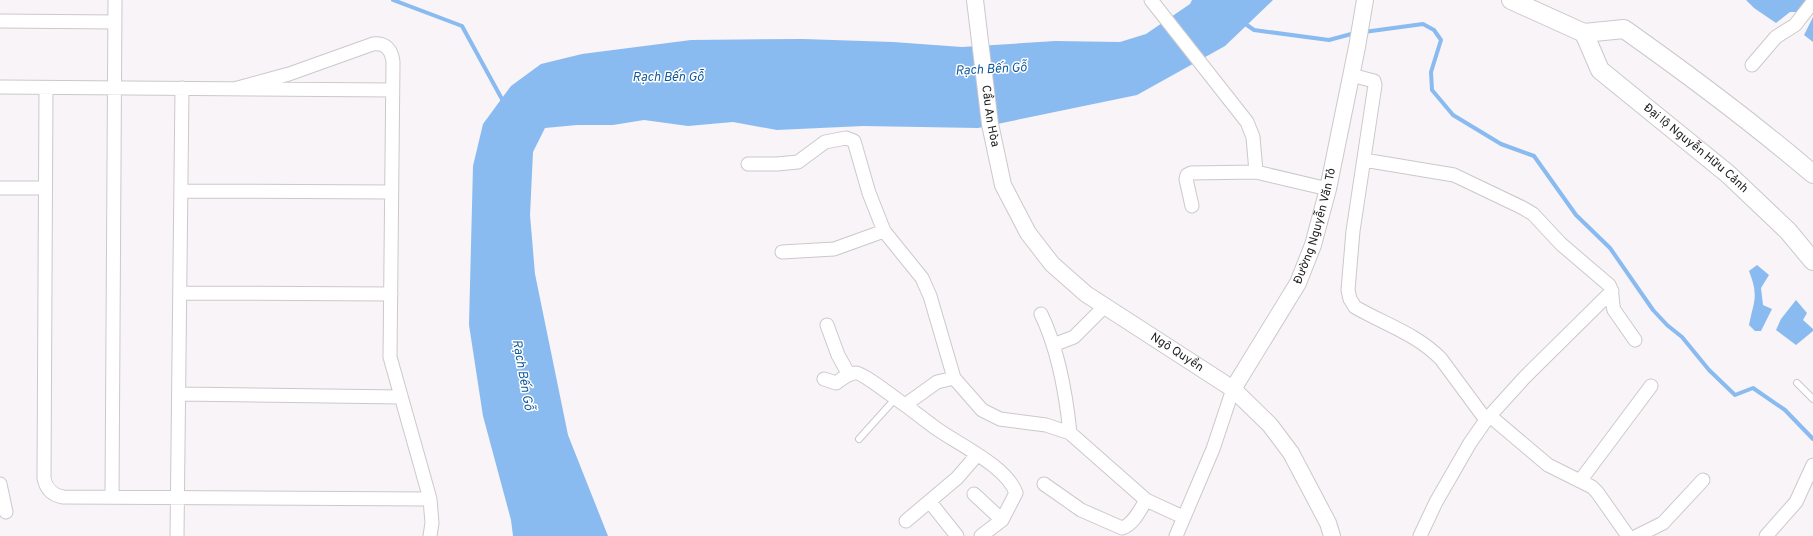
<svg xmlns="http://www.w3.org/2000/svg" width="1813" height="536" font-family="Overpass,sans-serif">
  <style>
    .water { fill: #89bbf0 }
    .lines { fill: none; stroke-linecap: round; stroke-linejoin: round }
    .stream { stroke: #89bbf0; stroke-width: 4 }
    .service-casing { stroke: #ccc8cc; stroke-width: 8 }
    .minor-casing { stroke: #ccc8cc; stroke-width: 15 }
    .tertiary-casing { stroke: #ccc8cc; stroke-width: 18 }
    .secondary-casing { stroke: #ccc8cc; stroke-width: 20 }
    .service { stroke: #fff; stroke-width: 6 }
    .minor { stroke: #fff; stroke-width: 13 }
    .tertiary { stroke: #fff; stroke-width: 16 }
    .secondary { stroke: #fff; stroke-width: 18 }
    .labels { text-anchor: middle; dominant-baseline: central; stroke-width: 3; stroke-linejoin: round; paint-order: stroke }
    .street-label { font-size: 12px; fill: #222122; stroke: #fff }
    .water-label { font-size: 13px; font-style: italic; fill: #115a9a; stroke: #fff }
  </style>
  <rect width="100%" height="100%" fill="#f8f4f8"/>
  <path class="water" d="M 1192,0 L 1273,0 L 1225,46 L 1137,95 L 978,128 L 863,126 L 777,130 L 733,122 L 688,126 L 644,120 L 613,125 L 577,125 L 545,128 L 533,152 L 530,215 L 535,274 L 568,435 L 608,536 L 513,536 L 511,520 L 483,416 L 469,325 L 473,166 L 483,124 L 511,86 L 541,64 L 582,54 L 691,40 L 803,39 L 893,42 L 962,47 L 1055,41 L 1120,42 L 1146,34 L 1190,4 Z
    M 1746,0 L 1807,0 L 1799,12 L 1790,12 L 1776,23 L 1754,8 Z
    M 1813,17 L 1813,42 L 1804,35 Z
    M 1757,265 L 1769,275 L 1761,288 L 1763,305 L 1772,309 L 1761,331 L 1755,331 L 1749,325 C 1754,300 1759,297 1749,271 Z
    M 1796,300 L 1807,313 L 1803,320 L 1813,329 L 1813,331 L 1796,345 L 1776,330 L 1781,319 Z"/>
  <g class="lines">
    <path class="stream" d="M 393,0 L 462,26 L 503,101
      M 1244,23 L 1254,30 L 1329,40 L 1355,33
      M 1364,32 L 1423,24 L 1434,30 L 1441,40 L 1431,72 L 1432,90 L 1453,115 L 1501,144 L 1534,156 L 1576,215 L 1610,248 L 1653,310 L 1667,325 L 1682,337 L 1709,370 L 1735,395 L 1753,388 L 1785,410 L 1813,439"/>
    <g class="service-casing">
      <path id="service" d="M 1797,383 L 1813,399
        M 859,439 L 895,399"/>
    </g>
    <g class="minor-casing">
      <path id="minor" d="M 1151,0 L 1247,122 L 1253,137 L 1256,172 L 1328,189
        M 0,21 L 115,22
        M 1752,65 L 1776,37 L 1795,25 L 1813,2
        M 1351,75 L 1374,81 L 1375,85 L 1353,231 L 1348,290 L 1350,299 L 1355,307 C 1384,324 1417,334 1441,359 L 1486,420
        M 0,87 L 392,90
        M 46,88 L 44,478 C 46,489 52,495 63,497 L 430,499
        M 234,89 L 289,74 L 373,44 C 386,42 392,51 393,62 L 390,357 L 430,499 L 432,523 L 430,536
        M 1364,160 L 1454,175 L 1523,208 L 1533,214 L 1561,244 L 1609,285 C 1614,293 1611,301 1614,310 L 1635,340
        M 748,164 L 777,164 L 798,162 L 825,142 L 846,138 L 854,141 L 869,193 L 884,231 L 922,278 L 930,296 L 954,378 L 982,410 L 1000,419 L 1046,425 L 1070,433 L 1146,500 L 1183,517
        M 0,188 L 45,188
        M 181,191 L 391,192
        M 1192,206 L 1186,179 L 1187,175 L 1191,173 L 1256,172
        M 782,252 L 834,249 L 884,231
        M 180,293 L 391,294
        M 1041,314 C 1058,349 1066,394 1070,433
        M 827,325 L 838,355 L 849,375
        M 1053,345 L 1074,337 L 1105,306
        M 954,378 L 937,382 L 905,405 C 916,413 926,421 937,429 C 960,445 1007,467 1016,493 L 1002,520 L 981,536
        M 824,379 L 836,383 C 842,379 848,373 856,373 C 863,373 896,399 905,405
        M 179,394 L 401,397
        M 1490,416 L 1548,465 L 1592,487 L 1597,492 L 1628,536
        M 1580,481 L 1651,386
        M 0,484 L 6,512
        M 1044,484 L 1081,510 L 1122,528 C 1133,525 1140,510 1146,500
        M 974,494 L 1002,520
        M 112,497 L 115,0
        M 930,502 L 957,536
        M 906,521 L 957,478 L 977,455
        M 177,536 L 182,88
        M 1176,536 L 1213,449 L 1233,389
        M 1420,536 L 1436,502 L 1470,443 L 1486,420 L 1524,378 L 1612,291
        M 1637,536 L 1663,523 L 1703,480
        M 1766,536 L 1796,502 L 1813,465"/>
    </g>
    <g class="tertiary-casing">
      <g id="tertiary">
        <path id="s1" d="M 975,0 L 990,124 L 1003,185 L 1028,233 L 1052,264 L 1086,294 L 1233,389 L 1270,425 L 1291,453 L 1328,523 L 1332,536"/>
        <path id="s2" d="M 1233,389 L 1298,283 L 1313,245 L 1328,189 L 1357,47 L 1365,0"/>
      </g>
    </g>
    <g class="secondary-casing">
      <g id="secondary">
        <path d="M 1511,0 L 1584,33 L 1624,29 C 1689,75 1752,122 1813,174"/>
        <path id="s3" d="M 1584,33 L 1600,70 L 1728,174 L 1788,231 L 1813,261"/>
      </g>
    </g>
    <use href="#service" class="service"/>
    <use href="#minor" class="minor"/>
    <use href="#tertiary" class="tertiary"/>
    <use href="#secondary" class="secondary"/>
  </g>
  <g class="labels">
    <g class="street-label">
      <text stroke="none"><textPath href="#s1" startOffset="117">Cầu An Hòa</textPath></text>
      <text stroke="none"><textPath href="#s3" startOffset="164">Đại lộ Nguyễn Hữu Cảnh</textPath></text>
      <text stroke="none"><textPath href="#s2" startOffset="184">Đường Nguyễn Văn Tỏ</textPath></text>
      <text stroke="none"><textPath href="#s1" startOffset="434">Ngô Quyền</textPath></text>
    </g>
    <g class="water-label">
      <text transform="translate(991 70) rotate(-3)">Rạch Bến Gỗ</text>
      <text x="668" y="78">Rạch Bến Gỗ</text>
      <text transform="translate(522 375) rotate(80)">Rạch Bến Gỗ</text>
    </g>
  </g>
</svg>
